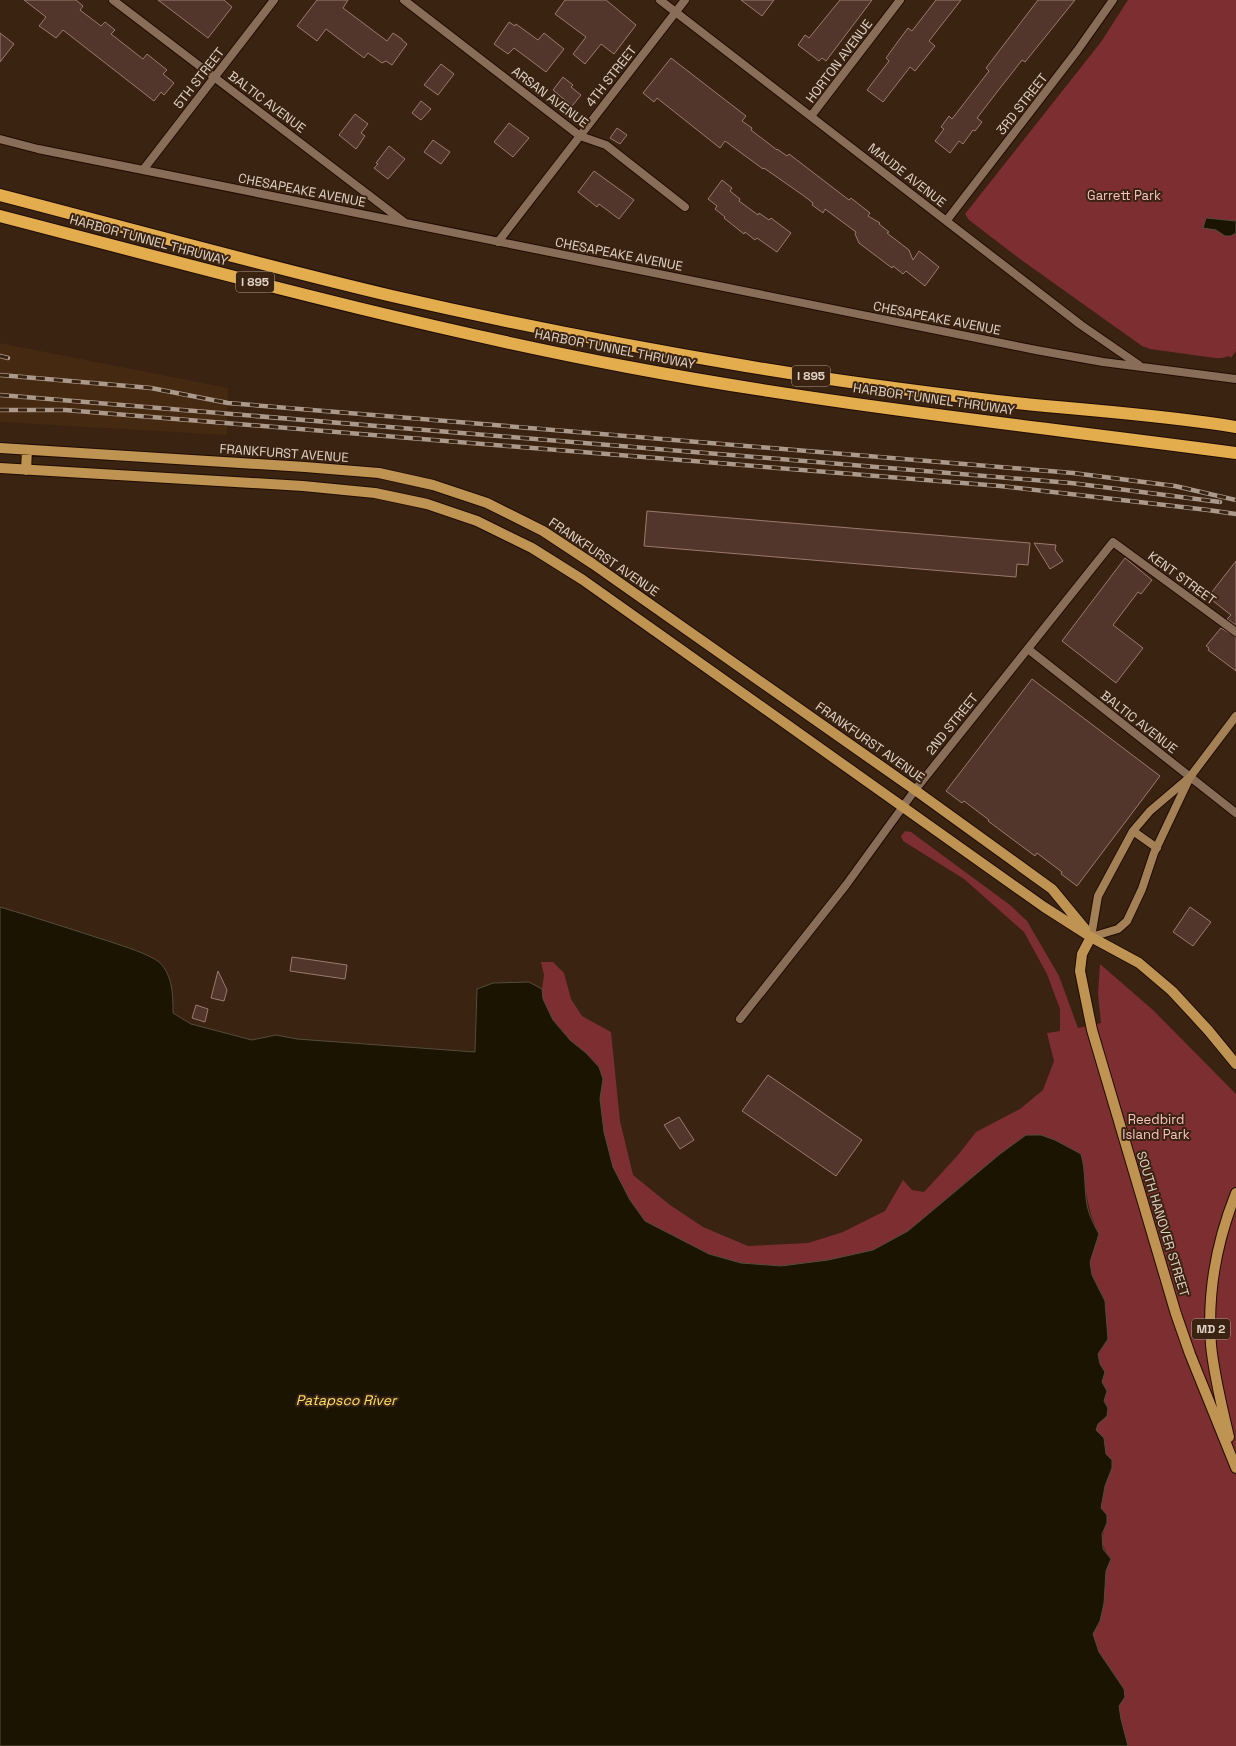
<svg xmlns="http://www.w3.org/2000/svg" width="1236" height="1746" font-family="'Space Grotesk',sans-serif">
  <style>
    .built { fill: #452911 }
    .green { fill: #7c2e30 }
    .water { fill: #1a1400; stroke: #554d3b }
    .building { fill: #53362b; stroke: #9b7a6e }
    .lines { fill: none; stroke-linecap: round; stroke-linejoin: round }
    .minor-casing { stroke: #200c00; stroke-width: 10 }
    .secondary-casing { stroke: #200c00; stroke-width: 10 }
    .primary-casing { stroke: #200c00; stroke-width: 12 }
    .motorway-casing { stroke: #200c00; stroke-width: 14 }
    .minor { stroke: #886d58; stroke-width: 8 }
    .secondary { stroke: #a38055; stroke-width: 8 }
    .primary { stroke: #bf9352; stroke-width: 10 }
    .motorway { stroke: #e3ad4e; stroke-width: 12 }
    .rail-casing { stroke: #ab998b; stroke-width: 4.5 }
    .rail { stroke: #3a2310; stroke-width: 3; stroke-dasharray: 9; stroke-linecap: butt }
    .labels { text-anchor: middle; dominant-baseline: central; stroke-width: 4; stroke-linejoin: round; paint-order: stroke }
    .shield { fill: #3a2310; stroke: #ae9d8f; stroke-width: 1 }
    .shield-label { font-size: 12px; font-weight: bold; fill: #e0d1c5 }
    .street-label { font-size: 13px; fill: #e0d1c5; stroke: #3a2310 }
    .park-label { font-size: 13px; fill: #f5c2c0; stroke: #3a2310 }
    .water-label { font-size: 14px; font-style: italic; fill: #fce265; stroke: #3a2310 }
  </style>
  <rect width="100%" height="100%" fill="#3a2310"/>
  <path class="built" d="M 0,343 L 228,388 L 227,435 L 0,422 Z"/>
  <path class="green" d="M 1128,0 L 1236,0 L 1236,351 L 1231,358 L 1229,356 L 1222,358 L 1215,358 L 1150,349 L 1142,346 L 1020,259 L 969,220 L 965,214 L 1101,42 Z
    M 905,831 L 911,832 L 1010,905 L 1027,921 L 1059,976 L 1078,1028 L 1101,1023 L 1098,994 L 1100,964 L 1153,1010 L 1236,1094 L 1236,1746 L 1128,1746 L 1121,1719 L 1119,1706 L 1125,1697 L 1124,1689 L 1099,1652 L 1093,1634 L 1100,1621 L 1104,1603 L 1106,1571 L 1111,1559 C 1101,1546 1100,1539 1107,1523 L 1101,1508 L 1105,1486 L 1112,1468 L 1106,1454 L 1103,1438 L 1096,1430 L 1098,1424 L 1107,1416 L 1104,1401 L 1107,1391 L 1102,1382 L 1105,1372 L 1100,1364 L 1098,1354 L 1108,1339 L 1105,1301 L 1092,1275 L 1090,1262 L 1099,1234 C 1086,1209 1085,1182 1081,1154 L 1055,1140 L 1041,1135 L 1026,1135 L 1000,1154 L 908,1231 L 873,1250 L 828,1260 L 781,1266 L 741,1263 L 709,1254 L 645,1221 L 630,1200 L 613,1167 L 604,1132 L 600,1099 L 603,1079 L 599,1067 L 586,1053 L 570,1040 L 553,1020 L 543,999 L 542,989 L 544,975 L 541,962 L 553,962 L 564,973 L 571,999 L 582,1016 L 611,1032 L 620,1121 L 633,1175 L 670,1205 L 703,1227 L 748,1246 L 808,1243 L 843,1232 L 885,1211 L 903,1180 L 912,1190 L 924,1192 L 958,1155 L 976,1132 L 1020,1109 L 1043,1090 L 1054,1061 L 1047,1033 L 1060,1031 L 1060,1009 L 1047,974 L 1024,932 L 964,879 L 903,841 L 901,836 Z"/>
  <path class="water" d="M 1206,218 L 1236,221 L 1236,233 L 1231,236 L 1225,236 L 1216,230 L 1203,228 Z
    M 0,907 C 37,918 74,930 111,942 C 123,946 149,954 159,962 C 173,975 173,996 173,1013 L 191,1024 L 252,1040 L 276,1035 L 297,1039 L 475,1052 L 477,989 L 493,983 L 529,982 L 542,989 L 543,999 L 553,1020 L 570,1040 L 586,1053 L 599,1067 L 603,1079 L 600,1099 L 604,1132 L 613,1167 L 630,1200 L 645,1221 L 709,1254 L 741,1263 L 781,1266 L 828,1260 L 873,1250 L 908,1231 L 1000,1154 L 1026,1135 L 1041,1135 L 1055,1140 L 1081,1154 C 1086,1171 1084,1188 1087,1205 C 1089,1215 1094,1225 1099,1234 L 1090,1262 L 1092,1275 L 1105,1301 L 1108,1339 L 1098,1354 L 1100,1364 L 1105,1372 L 1102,1382 L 1107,1391 L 1104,1401 L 1108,1408 L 1107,1416 L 1098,1424 L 1096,1430 L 1104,1438 L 1106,1454 L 1112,1460 L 1112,1468 L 1105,1486 L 1101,1508 L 1107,1515 L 1107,1523 L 1102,1534 L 1103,1549 L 1111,1559 L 1106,1571 L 1104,1603 L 1100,1621 L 1093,1634 L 1099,1652 L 1124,1689 L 1125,1697 L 1119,1706 L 1121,1719 L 1128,1746 L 0,1746 Z"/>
  <path class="building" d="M 24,0 L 76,0 L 83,6 L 80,10 L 101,26 L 105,22 L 115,30 L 111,34 L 143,59 L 147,54 L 167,70 L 163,74 L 174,83 L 164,95 L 161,92 L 154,101 L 63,30 L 56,38 L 42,28 L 39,26 L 46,17 Z
    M 158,0 L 224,0 L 232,7 L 208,38 Z
    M 317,0 L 348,0 L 343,8 L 387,41 L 393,33 L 402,39 L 402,40 L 407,44 L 392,65 L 386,61 L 382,63 L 368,53 L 364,58 L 326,29 L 317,41 L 297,26 Z
    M 565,0 L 606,0 L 636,25 L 614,54 L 601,44 L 585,64 L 573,54 L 586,37 L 555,14 Z
    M 741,0 L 774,0 L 762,16 Z
    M 840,0 L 872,0 L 826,61 L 822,58 L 819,61 L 798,45 L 805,35 L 809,38 Z
    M 936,0 L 961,0 L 929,41 L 935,46 L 915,71 L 910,67 L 883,102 L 867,90 L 889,61 L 886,58 L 899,40 L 908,28 L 912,31 Z
    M 1038,0 L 1075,0 L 1025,62 L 1022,60 L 1019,64 L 997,92 L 977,118 L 982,122 L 975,131 L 973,130 L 963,144 L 959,141 L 950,153 L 935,141 L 944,129 L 941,127 L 949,116 L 952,119 L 989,71 L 986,68 Z
    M 509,22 L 515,26 L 516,24 L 538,40 L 544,33 L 564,49 L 546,72 L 514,48 L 508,54 L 494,44 Z
    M 0,33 L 14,44 L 0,62 Z
    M 671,58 L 746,116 L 742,121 L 752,128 L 751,130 L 777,150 L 777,149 L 787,156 L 789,154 L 849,200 L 851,198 L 870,213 L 868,216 L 880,223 L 879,224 L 889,232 L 887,233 L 909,250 L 913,260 L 919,251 L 939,267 L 925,286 L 906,271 L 903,274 L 893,266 L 892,268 L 859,243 L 855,234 L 856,232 L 825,209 L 823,213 L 812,205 L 813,203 L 804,196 L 764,168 L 763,169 L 725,141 L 720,148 L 657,98 L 654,102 L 643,93 Z
    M 441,64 L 454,74 L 438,95 L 424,85 Z
    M 563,77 L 573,85 L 571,87 L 581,95 L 572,106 L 553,90 Z
    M 421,101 L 431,109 L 421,120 L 412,113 Z
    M 355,114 L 368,124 L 361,133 L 365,136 L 356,149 L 339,135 Z
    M 509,123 L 529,138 L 513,157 L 494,142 Z
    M 617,128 L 627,135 L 620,144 L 610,138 Z
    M 433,140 L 450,152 L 441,164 L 424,152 Z
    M 389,146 L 405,159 L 388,179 L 374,168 L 378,164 L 376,163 Z
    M 594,171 L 634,200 L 619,219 L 599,204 L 597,207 L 578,192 Z
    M 722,180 L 732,188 L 730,191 L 740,199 L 739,201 L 758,215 L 759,213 L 769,220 L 771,218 L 791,233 L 777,252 L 757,238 L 755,240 L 745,232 L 744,234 L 724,218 L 725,217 L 715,209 L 717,206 L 708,199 Z
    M 647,511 L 1030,543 L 1028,565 L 1017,564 L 1016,577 L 644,546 Z
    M 1034,543 L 1056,545 L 1055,550 L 1063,561 L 1050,569 Z
    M 1125,558 L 1152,580 L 1141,594 L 1138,592 L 1113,625 L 1143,648 L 1116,683 L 1062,641 Z
    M 1236,561 L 1236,625 L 1227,619 L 1231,615 L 1208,597 Z
    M 1221,628 L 1236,637 L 1236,671 L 1208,650 L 1209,648 L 1206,646 Z
    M 1032,679 L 1160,776 L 1077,886 L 1061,874 L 1062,872 L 1037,853 L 1035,856 L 988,821 L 989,820 L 964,801 L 962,803 L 946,791 Z
    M 1190,907 L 1211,922 L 1193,946 L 1173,932 Z
    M 292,957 L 347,965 L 345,979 L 290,971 Z
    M 218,971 L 227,990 L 224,1001 L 211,998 Z
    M 196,1005 L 208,1009 L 205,1022 L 192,1018 Z
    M 768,1075 L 862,1140 L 836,1176 L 742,1111 Z
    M 679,1117 L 694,1140 L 680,1149 L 664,1125 Z"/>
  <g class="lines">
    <g class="minor-casing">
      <path id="minor" d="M 113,0 L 404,222
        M 404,0 L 580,136 L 606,145 L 685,207
        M 660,0 L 1081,325 L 1139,365
        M 811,116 L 900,0
        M 0,139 L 38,149 L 143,170 L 1036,350 L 1103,362 L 1236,379
        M 143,170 L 274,0
        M 947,220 L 1077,51 L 1113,0
        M 498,242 L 685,0
        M 1028,649 L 1236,813
        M 740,1019 L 846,885 L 915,790 L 1113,542 L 1236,632"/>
    </g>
    <g class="secondary-casing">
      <path id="secondary" d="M 1190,777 L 1154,853 L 1142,889 L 1127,921 L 1118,929 L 1091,937 L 1098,896 L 1133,831 L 1150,811 L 1190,777 L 1236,716
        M 1133,831 L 1157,848"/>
    </g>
    <g class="primary-casing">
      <path id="primary" d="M 0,448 L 305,467 L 379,473 L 433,485 L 487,503 L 543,531 L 593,564 L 915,790 L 1052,889 L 1085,929
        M 0,468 L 303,486 L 375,493 L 427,504 L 477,521 L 532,548 L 583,580 L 1044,907 L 1091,937 L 1139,963 L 1172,991 L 1208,1030 L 1236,1064
        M 26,470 L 27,450
        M 1091,937 L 1082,954 L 1080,971 L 1092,1030 L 1176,1314 L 1190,1354 L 1236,1468
        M 1229,1437 C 1222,1407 1214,1376 1211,1345 C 1207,1291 1216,1243 1236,1193"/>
    </g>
    <g class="motorway-casing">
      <path id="motorway" d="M 0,195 C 131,229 261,265 392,296 C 509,323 628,346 746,366 C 829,380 913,391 997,401 C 1077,410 1157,414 1236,427
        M 0,216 C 208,270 416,327 628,367 C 829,405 1033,426 1236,453"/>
    </g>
    <use href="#minor" class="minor"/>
    <use href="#secondary" class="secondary"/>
    <use href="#primary" class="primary"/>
    <use href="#motorway" class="motorway"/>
    <g class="rail-casing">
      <path id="rail" d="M 0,356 L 8,358
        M 0,375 L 151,388 L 228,403 L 1073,473 L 1175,486 L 1236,500
        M 0,395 L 1071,483 L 1220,502
        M 0,410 L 65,410 L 1000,486 L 1208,510 L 1236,514"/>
    </g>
    <use href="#rail" class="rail"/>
  </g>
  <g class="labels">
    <g class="shield">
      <rect x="236" y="272" width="38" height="20" rx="3"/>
      <rect x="792" y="366" width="38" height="20" rx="3"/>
      <rect x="1192" y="1319" width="38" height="20" rx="3"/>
    </g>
    <g class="shield-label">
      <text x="255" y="282">I 895</text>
      <text x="811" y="376">I 895</text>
      <text x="1211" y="1329">MD 2</text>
    </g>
    <g class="street-label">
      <text transform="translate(839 61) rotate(-53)">HORTON AVENUE</text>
      <text transform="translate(611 76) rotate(-52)">4TH STREET</text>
      <text transform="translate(199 78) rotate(-52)">5TH STREET</text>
      <text transform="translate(550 97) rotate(37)">ARSAN AVENUE</text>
      <text transform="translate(267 102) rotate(37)">BALTIC AVENUE</text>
      <text transform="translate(1022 104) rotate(-52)">3RD STREET</text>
      <text transform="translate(907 175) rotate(38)">MAUDE AVENUE</text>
      <text transform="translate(302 190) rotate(11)">CHESAPEAKE AVENUE</text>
      <text transform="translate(149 240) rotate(15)">HARBOR TUNNEL THRUWAY</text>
      <text transform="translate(619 254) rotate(11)">CHESAPEAKE AVENUE</text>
      <text transform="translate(937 318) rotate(11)">CHESAPEAKE AVENUE</text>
      <text transform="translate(615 349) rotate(11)">HARBOR TUNNEL THRUWAY</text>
      <text transform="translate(934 399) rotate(8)">HARBOR TUNNEL THRUWAY</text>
      <text transform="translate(284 453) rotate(4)">FRANKFURST AVENUE</text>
      <text transform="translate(604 557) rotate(34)">FRANKFURST AVENUE</text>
      <text transform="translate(1182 578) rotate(36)">KENT STREET</text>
      <text transform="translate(1139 722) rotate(38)">BALTIC AVENUE</text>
      <text transform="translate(952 724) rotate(-51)">2ND STREET</text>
      <text transform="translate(870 742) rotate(35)">FRANKFURST AVENUE</text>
      <text transform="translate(1163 1224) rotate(73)">SOUTH HANOVER STREET</text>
    </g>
    <g class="park-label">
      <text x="1124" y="195">Garrett Park</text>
      <text x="1156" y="1119">Reedbird<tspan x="1156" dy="15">Island Park</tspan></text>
    </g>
    <g class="water-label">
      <text x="346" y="1400">Patapsco River</text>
    </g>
  </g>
</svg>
